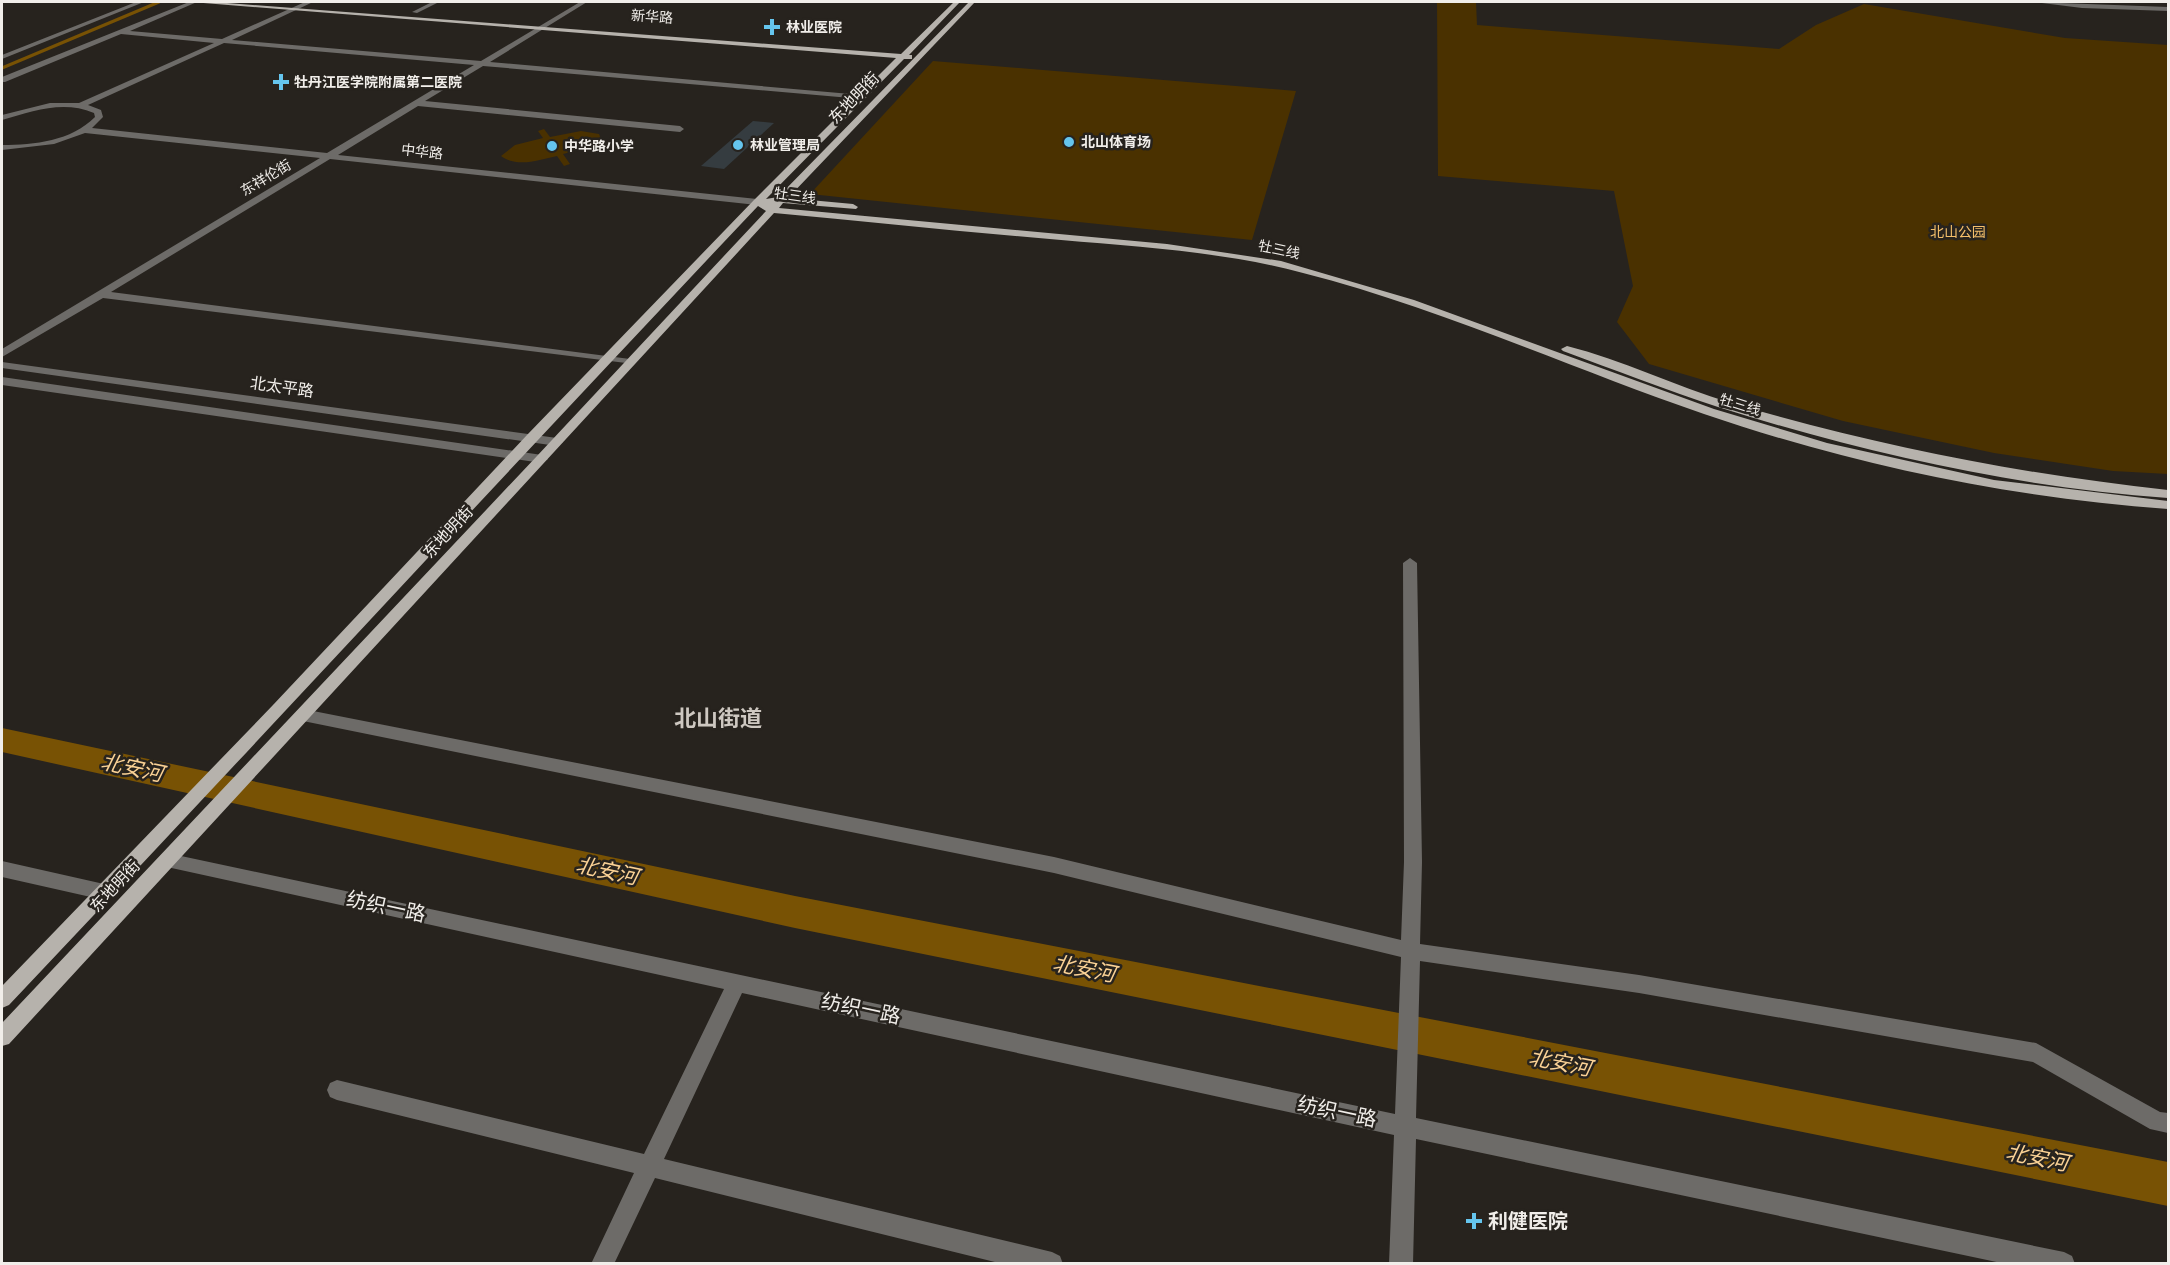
<svg xmlns="http://www.w3.org/2000/svg" width="2170" height="1265" font-family="Karla,'Noto Sans SC',sans-serif">
  <style>
    .green { fill: #4a3100 }
    .lines { fill: none; stroke-linecap: round; stroke-linejoin: round }
    .stream { stroke: #785204; stroke-width: 3 }
    .river { fill: #785204; fill-rule: evenodd }
    .building { fill: #353c40 }
    .minor { fill: #6d6b68; fill-rule: evenodd }
    .major { fill: #b6b2ac; fill-rule: evenodd }
    .poi-dot { fill: #65c5ee; stroke: #27231e; stroke-width: 2 }
    .labels { text-anchor: middle; dominant-baseline: central; stroke-width: 5; stroke-linejoin: round; paint-order: stroke }
    .far-street-label { font-size: 14px; fill: #f1eeea; stroke: #27231e }
    .far-poi-label { font-size: 14px; font-weight: bold; fill: #f1eeea; stroke: #27231e; text-anchor: start }
    .far-park-label { font-size: 14px; fill: #f5bf6a; stroke: #27231e }
    .street-label { font-size: 16px; fill: #f1eeea; stroke: #27231e }
    .near-street-label { font-size: 20px; fill: #f1eeea; stroke: #27231e }
    .near-poi-label { font-size: 20px; font-weight: bold; fill: #f1eeea; stroke: #27231e; text-anchor: start }
    .near-water-label { font-size: 21px; font-style: italic; fill: #fbd295; stroke: #27231e }
    .district-label { font-size: 22px; font-weight: bold; fill: #cec8c1; stroke: #27231e }
  </style>
  <rect width="100%" height="100%" fill="#27231e"/>
  <path class="green" d="M 1437,2 L 1476,2 L 1477,25 L 1779,49 L 1816,25 L 1864,4 L 2065,38 L 2168,45 L 2168,474 L 2113,471 L 1994,453 L 1843,421 L 1649,364 L 1617,322 L 1633,286 L 1614,191 L 1438,176 Z
    M 933,61 L 1296,91 L 1252,240 L 810,194 Z
    M 544,129 L 550,137 L 581,131 L 599,134 L 601,139 L 590,147 L 563,154 L 570,164 L 564,166 L 557,156 C 539,160 517,168 501,156 L 515,145 L 543,138 L 538,131 Z"/>
  <g class="lines">
    <path class="stream" d="M 2,68 L 159,2"/>
    <path class="river" d="M 2,728 L 795,896 L 2168,1162 L 2168,1206 L 795,928 L 2,752 Z"/>
  </g>
  <path class="building" d="M 753,121 L 774,123 L 724,169 L 701,166 Z"/>
  <g class="lines">
    <path class="minor" d="M 136,2 L 144,2 L 2,59 L 2,55 Z
      M 189,2 L 197,2 L 130,31 L 222,39 L 305,2 L 313,2 L 232,40 L 481,61 L 580,2 L 587,2 L 490,62 L 862,95 L 866,97 L 862,99 L 483,66 L 425,101 L 680,126 L 684,129 L 680,132 L 418,106 L 338,155 L 757,199 L 762,202 L 757,205 L 330,159 L 111,292 L 630,359 L 636,362 L 634,364 L 103,298 L 2,357 L 2,349 L 320,158 L 85,133 L 54,144 L 2,150 L 2,145 C 35,145 71,141 95,117 L 94,113 C 63,100 33,111 2,120 L 2,115 L 50,103 L 79,103 L 214,43 L 121,34 L 5,82 L 2,82 L 2,77 ZM 224,43 L 474,65 L 327,153 L 92,128 L 103,117 L 101,110 L 88,105 Z
      M 432,2 L 439,2 L 417,13 L 412,12 Z
      M 2034,2 L 2168,7 L 2168,11 L 2082,8 Z
      M 2,362 L 557,438 L 563,442 L 557,446 L 2,368 Z
      M 2,377 L 542,455 L 548,459 L 542,463 L 2,385 Z
      M 1410,558 L 1417,563 L 1422,862 L 1420,944 L 1639,975 L 2036,1043 L 2160,1112 L 2168,1113 L 2168,1133 L 2150,1129 L 2033,1062 L 1639,993 L 1420,961 L 1416,1118 L 2064,1252 L 2072,1256 L 2075,1264 L 2006,1264 L 1416,1139 L 1413,1264 L 1389,1264 L 1394,1135 L 742,993 L 664,1159 L 1052,1252 L 1060,1256 L 1063,1264 L 1003,1264 L 655,1178 L 614,1264 L 591,1264 L 634,1173 L 337,1100 L 330,1097 L 327,1090 L 330,1083 L 337,1080 L 644,1154 L 724,989 L 167,867 L 161,865 L 158,860 L 161,855 L 167,853 L 1395,1114 L 1401,957 L 1054,873 L 303,721 L 297,719 L 295,715 L 297,711 L 303,709 L 1054,857 L 1401,940 L 1404,862 L 1403,563 Z
      M 2,861 L 104,884 L 110,886 L 113,892 L 110,898 L 104,900 L 2,877 Z"/>
    <path class="major" d="M 191,2 L 214,2 L 901,54 L 954,2 L 960,2 L 909,55 L 912,55 L 912,59 L 904,59 L 766,199 L 778,197 L 969,2 L 975,2 L 788,198 L 853,204 L 858,207 L 856,209 L 783,203 L 779,208 L 1167,244 L 1281,261 L 1414,300 L 1714,409 L 1827,443 L 1994,480 L 2168,501 L 2168,509 C 2011,498 1853,465 1704,414 C 1570,368 1440,308 1303,273 C 1225,252 1142,247 1061,240 C 965,232 870,222 774,213 L 9,1044 L 2,1046 L 2,1023 L 537,456 L 766,211 L 758,206 C 507,471 260,740 9,1005 L 2,1008 L 2,986 L 273,705 L 527,435 L 754,200 L 896,58 Z
      M 1567,346 C 1623,360 1675,386 1731,403 C 1874,445 2019,474 2168,490 L 2168,498 C 2018,488 1861,452 1718,407 C 1666,390 1615,370 1563,351 L 1561,349 Z"/>
  </g>
  <g class="poi-dot">
    <path d="M769 18h6v6h6v6h-6v6h-6v-6h-6v-6h6z"/>
    <path d="M278 73h6v6h6v6h-6v6h-6v-6h-6v-6h6z"/>
    <circle cx="1069" cy="142" r="6"/>
    <circle cx="738" cy="145" r="6"/>
    <circle cx="552" cy="146" r="6"/>
    <path d="M1471 1212h6v6h6v6h-6v6h-6v-6h-6v-6h6z"/>
  </g>
  <g class="labels">
    <g class="far-street-label">
      <text transform="translate(652 17) rotate(4)">新华路</text>
      <text transform="translate(422 152) rotate(6)">中华路</text>
      <text transform="translate(266 178) rotate(-31)">东祥伦街</text>
      <text transform="translate(795 196) rotate(8)">牡三线</text>
      <text transform="translate(1279 250) rotate(12)">牡三线</text>
      <text transform="translate(1740 405) rotate(17)">牡三线</text>
    </g>
    <g class="far-poi-label">
      <text x="786" y="27">林业医院</text>
      <text x="294" y="82">牡丹江医学院附属第二医院</text>
      <text x="1081" y="142">北山体育场</text>
      <text x="750" y="145">林业管理局</text>
      <text x="564" y="146">中华路小学</text>
    </g>
    <g class="far-park-label">
      <text x="1958" y="232">北山公园</text>
    </g>
    <g class="street-label">
      <text transform="translate(854 98) rotate(-46)">东地明街</text>
      <text transform="translate(282 387) rotate(8)">北太平路</text>
      <text transform="translate(448 532) rotate(-47)">东地明街</text>
      <text transform="translate(115 886) rotate(-47)">东地明街</text>
    </g>
    <g class="near-street-label">
      <text transform="translate(386 907) rotate(12)">纺织一路</text>
      <text transform="translate(861 1009) rotate(12)">纺织一路</text>
      <text transform="translate(1337 1112) rotate(12)">纺织一路</text>
    </g>
    <g class="near-poi-label">
      <text x="1488" y="1221">利健医院</text>
    </g>
    <g class="near-water-label">
      <text transform="translate(132 768) rotate(12)">北安河</text>
      <text transform="translate(607 871) rotate(12)">北安河</text>
      <text transform="translate(1084 969) rotate(11)">北安河</text>
      <text transform="translate(1560 1063) rotate(11)">北安河</text>
      <text transform="translate(2037 1158) rotate(11)">北安河</text>
    </g>
    <g class="district-label">
      <text x="718" y="719">北山街道</text>
    </g>
  </g>
  <rect width="2170" height="1265" fill="none" stroke="#f1eeea" stroke-width="6"/>
</svg>
